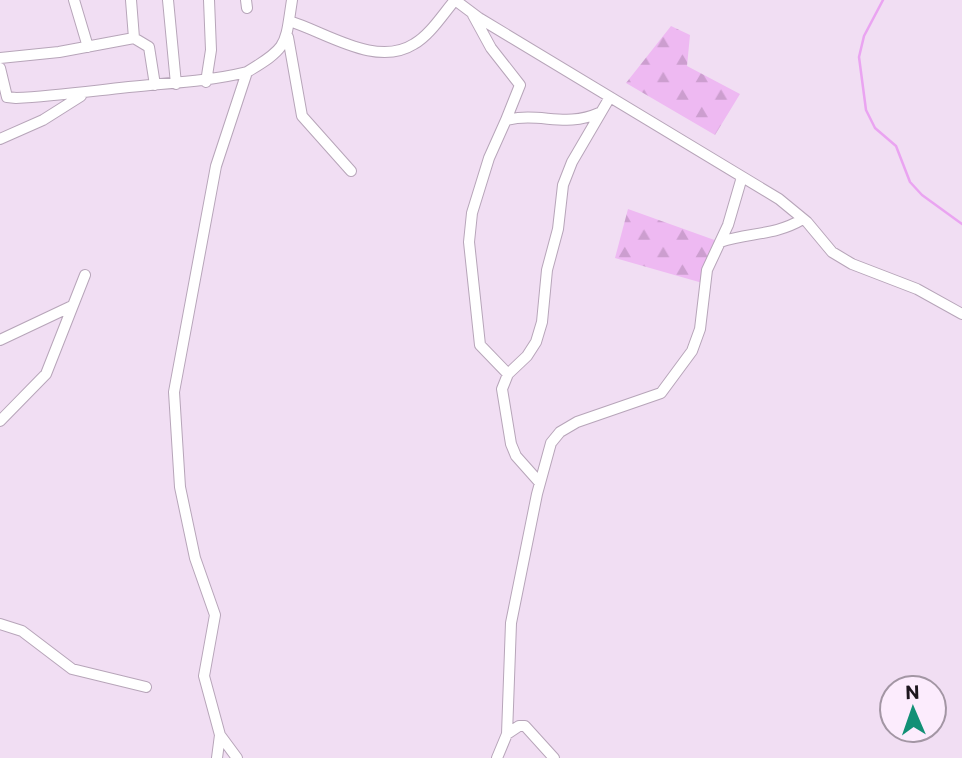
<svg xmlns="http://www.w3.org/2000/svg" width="962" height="758" font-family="Commissioner,sans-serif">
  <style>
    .forest { fill: url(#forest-firs) }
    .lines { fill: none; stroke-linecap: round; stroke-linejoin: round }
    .stream { stroke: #eaa4f1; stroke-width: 2.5 }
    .minor-casing { stroke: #b7a5b9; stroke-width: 12 }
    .minor { stroke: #fff; stroke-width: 10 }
  </style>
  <defs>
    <pattern id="forest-firs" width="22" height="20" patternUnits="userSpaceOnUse" patternTransform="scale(1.75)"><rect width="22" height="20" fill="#eeb9f2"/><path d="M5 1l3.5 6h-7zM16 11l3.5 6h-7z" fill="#cc9ecf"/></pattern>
  </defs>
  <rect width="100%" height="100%" fill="#f1def3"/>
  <path class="forest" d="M 671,26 L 690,35 L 687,66 L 740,94 L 715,135 L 626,83 Z
    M 628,209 L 720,242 L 706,284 L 615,258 Z"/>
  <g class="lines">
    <path class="stream" d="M 883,0 L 864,36 L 859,57 L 866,110 L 875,128 L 896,146 L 910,182 L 922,195 L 962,224"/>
    <g class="minor-casing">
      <path id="minor" d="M 74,0 L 88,47
        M 131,0 L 134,38 L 149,47 L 155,85
        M 168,0 L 176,84
        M 246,0 L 247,8
        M 455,0 L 479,18 L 779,199 L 807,222 L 832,252 L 852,264 L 917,289 L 962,314
        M 473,15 L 491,48 L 520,85 L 506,120
        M 289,21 C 326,32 376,68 414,44 C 430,35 443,14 455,0
        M 288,37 L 302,116 L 351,171
        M 0,58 L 59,52 L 134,38
        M 0,68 L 7,97 L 16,98 C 61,96 105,89 150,85 C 184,82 214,80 247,72
        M 206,82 L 211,50 L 209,0
        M 0,139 L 43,120 L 81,96
        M 720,242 C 751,232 774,236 803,219
        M 0,340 L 72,306
        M 508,374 L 480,345 L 469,242 L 472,213 L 489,158 L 506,120 C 541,112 565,128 599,113
        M 0,421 L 46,374 L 85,275
        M 540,483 L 516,456 L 511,444 L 502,389 L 508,374 L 527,356 L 536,342 L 542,322 L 547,270 L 558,229 L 563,185 L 572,162 L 610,97
        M 0,624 L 22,631 L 72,669 L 146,687
        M 507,734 L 519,726 L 525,726 L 554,758
        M 220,735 L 237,758
        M 217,758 L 220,735 L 204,676 L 215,615 L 195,558 L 180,487 L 174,392 L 216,166 L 247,72 C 289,47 285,45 292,0
        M 497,758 L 507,734 L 511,623 L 537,494 L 551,443 L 560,432 L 577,422 L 661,393 L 692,351 L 700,329 L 707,270 L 728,225 L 742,177"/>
    </g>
    <use href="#minor" class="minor"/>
  </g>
  <g transform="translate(913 709) rotate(358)"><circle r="33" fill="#fcecfd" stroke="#a396a4" stroke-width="2"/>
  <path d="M0-5L12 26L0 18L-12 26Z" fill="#129076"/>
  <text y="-10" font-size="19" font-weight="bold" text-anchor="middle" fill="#1d161e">N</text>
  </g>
</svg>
